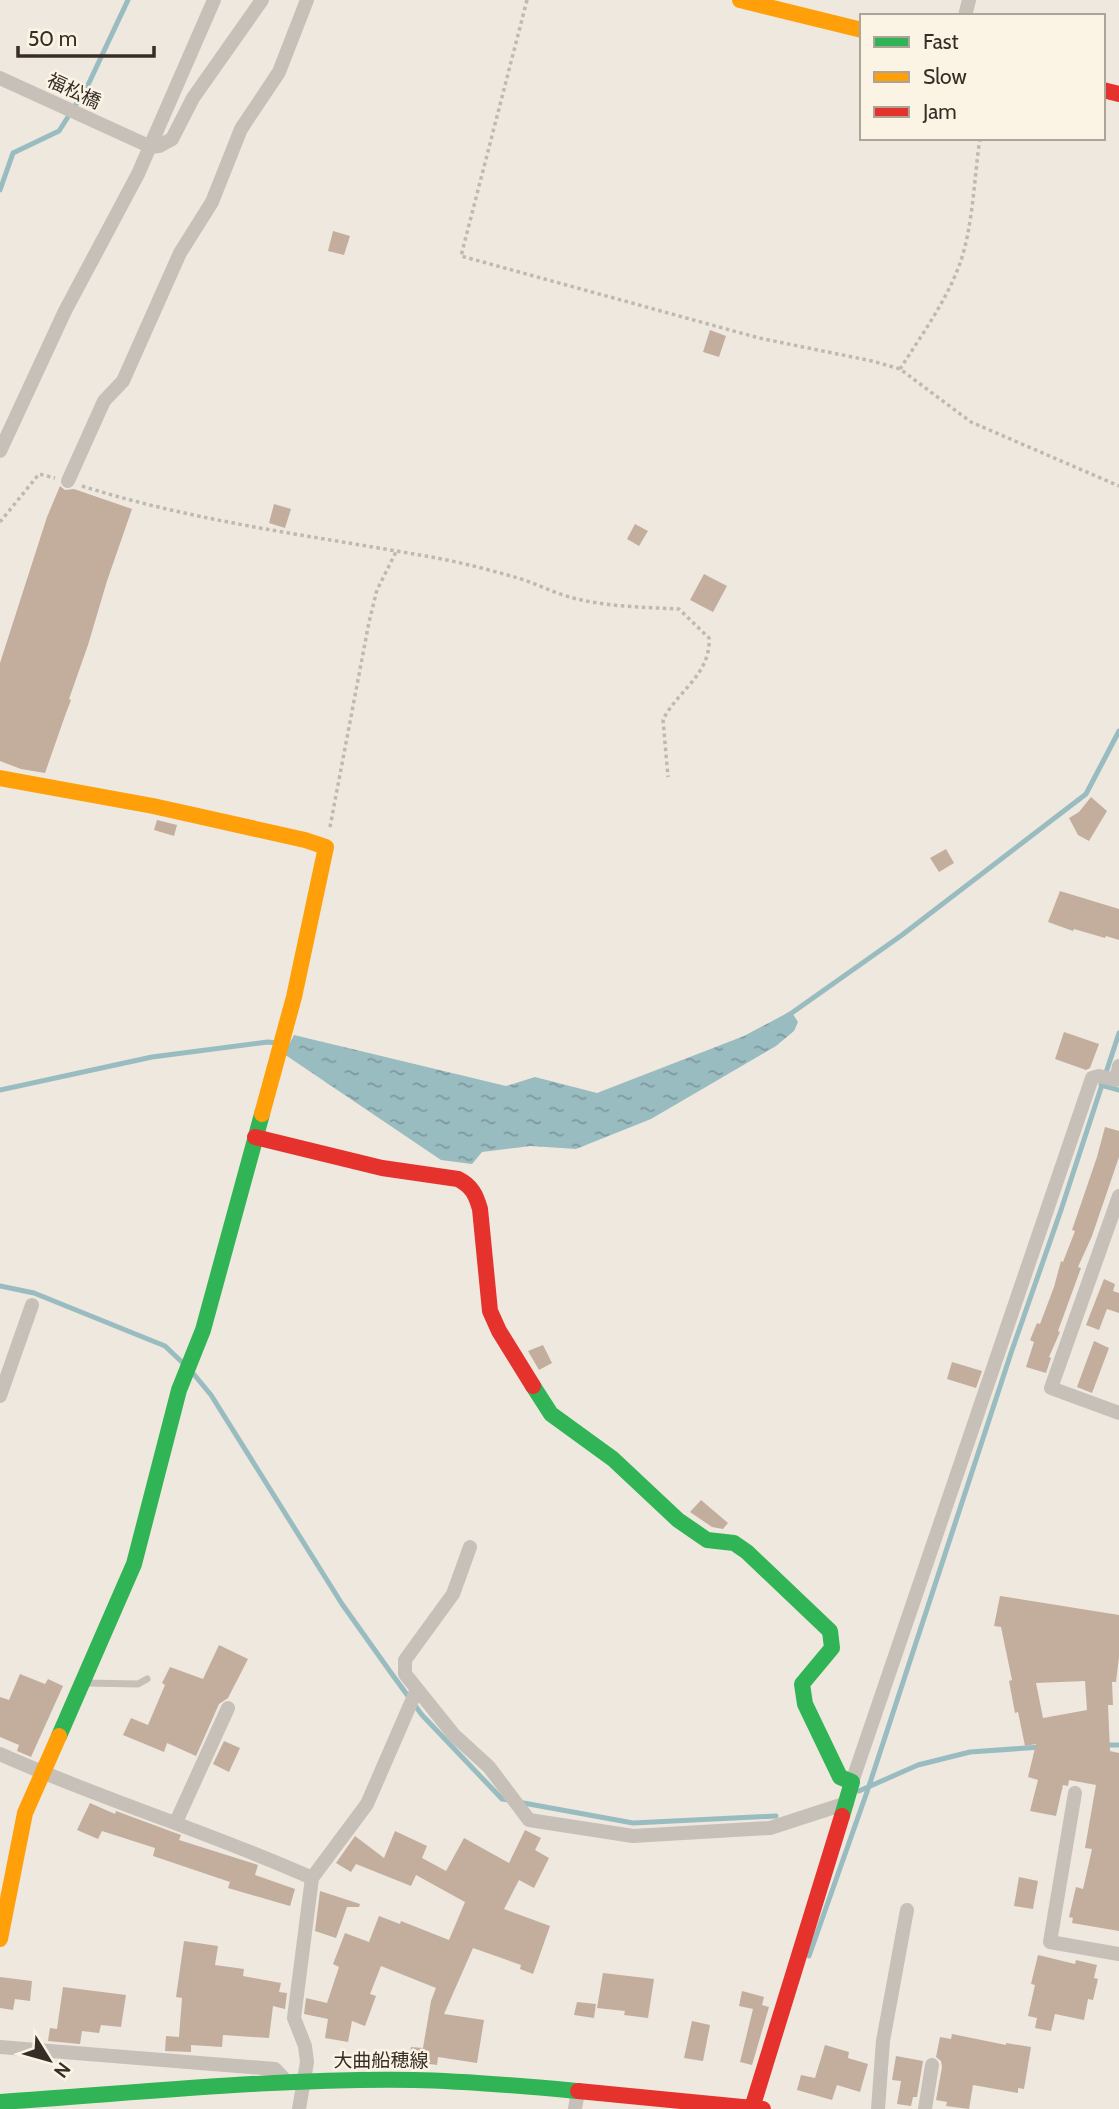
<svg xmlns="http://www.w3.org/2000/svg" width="1119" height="2109" font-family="Cabin,'Noto Sans JP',sans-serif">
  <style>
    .water { fill: url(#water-ripples) }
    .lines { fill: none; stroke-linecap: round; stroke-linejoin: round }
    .stream { stroke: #99bcc1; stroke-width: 5 }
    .building { fill: #c3ae9e; fill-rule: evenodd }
    .path { stroke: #bfb9b0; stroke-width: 3.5; stroke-dasharray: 3.5 3.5; stroke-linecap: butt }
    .lane { stroke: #c6c0b8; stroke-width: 7 }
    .street { stroke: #c6c0b8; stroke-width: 14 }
    .fast { stroke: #30b455; stroke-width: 16 }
    .slow { stroke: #ff9f0a; stroke-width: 16 }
    .jam { stroke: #e5322d; stroke-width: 16 }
    .labels { text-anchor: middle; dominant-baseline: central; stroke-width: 5; stroke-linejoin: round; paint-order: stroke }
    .street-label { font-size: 19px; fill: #372d26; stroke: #fbf4e5 }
  </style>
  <defs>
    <pattern id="water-ripples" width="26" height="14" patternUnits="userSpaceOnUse" patternTransform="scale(1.75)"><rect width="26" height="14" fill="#99bcc1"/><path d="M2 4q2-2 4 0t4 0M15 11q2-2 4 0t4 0" fill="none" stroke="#7e999d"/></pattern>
  </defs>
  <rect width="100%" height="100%" fill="#eee8de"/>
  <path class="water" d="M 791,1011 L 798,1022 L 794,1031 L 776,1046 L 651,1119 L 576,1149 L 531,1146 L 482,1152 L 472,1164 L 441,1160 L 284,1054 L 294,1035 L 506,1086 L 535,1077 L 597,1093 L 744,1036 Z"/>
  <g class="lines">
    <path class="stream" d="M 0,190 L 13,153 L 59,131 L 87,87 L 128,0
      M 786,1017 L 902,935 L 1086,794 L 1119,731
      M 1101,1085 L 1119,1090
      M 0,1090 L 152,1057 L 268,1042 L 278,1043
      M 0,1286 L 34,1293 L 165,1346 L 185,1365
      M 192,1372 L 211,1395 L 342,1604 L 394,1677 L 422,1715 L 502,1799 L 509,1800
      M 1103,1745 L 1119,1745
      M 859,1791 L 918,1765 L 970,1752 L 1041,1747
      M 518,1802 L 633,1823 L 776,1816
      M 809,1956 L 868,1789 L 1011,1353 L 1061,1210 L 1119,1033"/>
  </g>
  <path class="building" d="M 333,231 L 350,236 L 344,255 L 328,251 Z
    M 710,330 L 726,336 L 719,357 L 703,352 Z
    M 60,486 L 65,490 L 74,489 L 132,509 L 107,581 L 88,645 L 69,699 L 71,700 L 66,713 L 45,773 L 21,769 L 0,761 L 0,663 L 47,517 Z
    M 274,504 L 291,509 L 285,528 L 269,523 Z
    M 635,524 L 648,531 L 639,546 L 627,539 Z
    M 704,574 L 727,586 L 713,612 L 690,600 Z
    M 1091,797 L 1107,811 L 1089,841 L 1078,835 L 1069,818 L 1079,812 Z
    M 157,820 L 177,825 L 174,836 L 154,830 Z
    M 946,849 L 954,863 L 939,872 L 930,858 Z
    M 1060,891 L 1119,909 L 1119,940 L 1106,936 L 1105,938 L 1074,929 L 1073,931 L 1048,922 Z
    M 1064,1032 L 1099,1044 L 1090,1068 L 1086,1070 L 1055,1059 Z
    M 1105,1127 L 1119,1131 L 1119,1157 L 1092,1236 L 1078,1267 L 1081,1268 L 1058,1331 L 1060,1332 L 1049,1357 L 1051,1358 L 1046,1373 L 1026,1367 L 1034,1342 L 1030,1340 L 1037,1323 L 1040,1324 L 1054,1287 L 1061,1261 L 1063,1262 L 1075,1231 L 1072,1230 L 1097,1157 Z
    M 1104,1279 L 1115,1284 L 1113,1291 L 1119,1293 L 1119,1313 L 1107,1309 L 1099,1330 L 1086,1325 Z
    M 1094,1341 L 1109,1348 L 1092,1393 L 1077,1387 Z
    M 543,1345 L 552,1363 L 539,1370 L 528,1351 Z
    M 952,1362 L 982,1371 L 976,1388 L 947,1379 Z
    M 701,1500 L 728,1523 L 723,1529 L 712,1527 L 690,1512 Z
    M 1000,1596 L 1119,1615 L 1119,1657 L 1116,1682 L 1112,1682 L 1113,1705 L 1108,1705 L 1110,1751 L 1119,1753 L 1119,1931 L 1072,1923 L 1073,1918 L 1069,1917 L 1076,1887 L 1083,1889 L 1092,1849 L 1085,1848 L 1096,1785 L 1069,1780 L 1068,1786 L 1063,1785 L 1056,1816 L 1030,1811 L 1038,1780 L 1028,1777 L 1036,1744 L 1025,1746 L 1018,1712 L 1015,1713 L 1009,1681 L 1012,1680 L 1001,1627 L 994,1626 ZM 1085,1681 L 1087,1710 L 1043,1718 L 1036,1683 Z
    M 219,1645 L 248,1659 L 228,1698 L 219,1704 L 196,1756 L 167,1743 L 164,1752 L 123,1735 L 131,1718 L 148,1725 L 165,1685 L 162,1683 L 170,1667 L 203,1679 Z
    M 20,1674 L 45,1684 L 48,1679 L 63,1686 L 31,1757 L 17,1751 L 19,1745 L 0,1737 L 0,1697 L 9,1700 Z
    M 224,1741 L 240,1748 L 229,1772 L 213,1764 Z
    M 90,1803 L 115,1814 L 116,1811 L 181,1835 L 179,1840 L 258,1865 L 255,1875 L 295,1889 L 290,1906 L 228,1888 L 230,1882 L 153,1856 L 155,1848 L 102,1831 L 98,1839 L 77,1830 Z
    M 525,1830 L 541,1838 L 535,1850 L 549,1858 L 534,1888 L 519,1880 L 504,1909 L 550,1926 L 533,1974 L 520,1969 L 521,1965 L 473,1948 L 444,2014 L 484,2020 L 477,2063 L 438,2057 L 437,2065 L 409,2061 L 411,2047 L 423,2048 L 431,2001 L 436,1988 L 381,1966 L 370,1994 L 376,1996 L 365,2026 L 352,2021 L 348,2042 L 325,2038 L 328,2019 L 304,2014 L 306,1998 L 327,2003 L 339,1967 L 333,1964 L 345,1933 L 369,1942 L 379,1916 L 400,1924 L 401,1921 L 449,1940 L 465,1902 L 416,1875 L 411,1886 L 356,1864 L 351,1872 L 336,1863 L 355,1836 L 384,1858 L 395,1831 L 427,1846 L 422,1858 L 446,1871 L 464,1838 L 509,1863 Z
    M 1019,1877 L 1038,1881 L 1033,1909 L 1014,1906 Z
    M 320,1891 L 360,1904 L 359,1907 L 347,1907 L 336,1938 L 315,1931 Z
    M 184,1941 L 218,1946 L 215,1965 L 244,1969 L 243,1976 L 281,1983 L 279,1992 L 287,1993 L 285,2009 L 273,2006 L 269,2038 L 223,2035 L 222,2047 L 191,2045 L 191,2052 L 165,2051 L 166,2036 L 179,2037 L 182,1998 L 176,1997 Z
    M 1038,1955 L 1075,1964 L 1076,1960 L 1097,1965 L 1094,1978 L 1098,1979 L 1093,2000 L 1088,1999 L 1084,2020 L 1055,2014 L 1051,2031 L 1035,2028 L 1037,2018 L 1028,2016 L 1035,1985 L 1031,1984 Z
    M 603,1973 L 654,1979 L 648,2018 L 624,2015 L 625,2011 L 597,2008 Z
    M 0,1977 L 32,1981 L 30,2001 L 15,1999 L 13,2010 L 0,2008 Z
    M 63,1987 L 126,1995 L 121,2027 L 101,2025 L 99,2033 L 82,2031 L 80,2044 L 48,2041 L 50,2028 L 57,2029 Z
    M 742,1991 L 764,1997 L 762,2005 L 769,2007 L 752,2065 L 740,2062 L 753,2009 L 739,2006 Z
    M 577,2002 L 596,2004 L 594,2018 L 574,2015 Z
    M 692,2021 L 710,2025 L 703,2061 L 684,2058 Z
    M 952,2034 L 1006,2045 L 1006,2043 L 1031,2047 L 1024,2089 L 1018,2088 L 1018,2093 L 973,2085 L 969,2109 L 946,2106 L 947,2102 L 936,2100 L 942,2067 L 941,2061 L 936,2057 L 940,2037 L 951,2039 Z
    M 825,2045 L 849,2052 L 848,2058 L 868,2064 L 860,2092 L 837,2085 L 832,2100 L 797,2090 L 801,2075 L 815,2078 Z
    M 896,2056 L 923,2061 L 917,2097 L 913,2097 L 911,2106 L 897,2104 L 901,2081 L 892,2080 Z"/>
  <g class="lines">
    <path class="path" d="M 527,0 L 461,256 L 759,338 L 872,361 L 900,369 L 971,422 L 1119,486
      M 900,369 C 921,336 945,303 959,266 C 973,229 974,178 980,138
      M 82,486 C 196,522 314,536 431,557 C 460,562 490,570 518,578 C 534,583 548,590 563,595 C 600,607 641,607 679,609 L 709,638 C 711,675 676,692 663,720 L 668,777
      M 0,522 L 39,474 L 55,478
      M 330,827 L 369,622 L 377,590 L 396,552"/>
    <path class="lane" d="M 85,1683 L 138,1684 L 147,1679"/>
    <path class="street" d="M 965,16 L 969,0
      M 0,78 L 151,147 L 159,146 L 172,139 L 193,98 L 262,0
      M 0,451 L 65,311 L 138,174 L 214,0
      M 68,481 L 104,401 L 123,381 L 180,253 L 212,202 L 241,129 L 279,72 L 307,0
      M 1119,1196 L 1051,1388 L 1119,1413
      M 0,1396 L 32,1305
      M 470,1547 L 453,1594 L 405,1660 L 405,1674 L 454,1735 L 489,1767 L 529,1820 L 633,1836 L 770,1828 L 847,1803
      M 0,1754 C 102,1800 210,1832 312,1878 L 294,2018 L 305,2046 L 307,2062 L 299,2109
      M 852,1782 L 1092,1078 L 1099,1076 L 1116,1080 L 1119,1066
      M 1075,1793 L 1050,1942 L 1119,1954
      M 176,1822 L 228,1708
      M 312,1878 L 367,1804 L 417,1689
      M 0,2047 L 275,2069 L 288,2083
      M 575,2109 L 578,2091
      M 878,2109 L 883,2041 L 907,1910
      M 925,2109 L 932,2065"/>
    <path class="fast" d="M 533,1386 L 551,1414 L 613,1459 L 678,1520 L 707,1540 L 734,1543 L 747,1552 L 830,1631 L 832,1648 L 802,1684 L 805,1704 L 840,1777 L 852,1782 L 842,1816
      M 59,1736 L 134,1564 L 179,1390 L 203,1330 L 262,1114
      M 0,2102 C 137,2093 276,2078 414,2080 C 469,2081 523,2086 578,2091"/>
    <path class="slow" d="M 740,0 L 862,30
      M 0,778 L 153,806 L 305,840 L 326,847 L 294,997 L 262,1114
      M 0,1939 L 25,1813 L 59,1736"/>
    <path class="jam" d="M 1103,90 L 1119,94
      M 255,1137 L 382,1168 L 458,1179 C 472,1186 476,1195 480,1209 L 490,1311 L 499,1331 L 533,1386
      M 578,2091 L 763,2109
      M 752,2108 L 842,1816"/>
  </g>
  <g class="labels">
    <g class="street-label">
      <text transform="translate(74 91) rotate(25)">福松橋</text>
      <text x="381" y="2060">大曲船穂線</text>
    </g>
  </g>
  <rect x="860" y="14" width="245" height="126" fill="#fbf4e5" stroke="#ada499" stroke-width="2"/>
  <rect x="874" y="37" width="35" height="10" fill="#30b455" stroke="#ada499" stroke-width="2"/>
  <text x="923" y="49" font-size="21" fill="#372d26">Fast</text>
  <rect x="874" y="72" width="35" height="10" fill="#ff9f0a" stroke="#ada499" stroke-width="2"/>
  <text x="923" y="84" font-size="21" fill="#372d26">Slow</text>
  <rect x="874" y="107" width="35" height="10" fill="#e5322d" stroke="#ada499" stroke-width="2"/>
  <text x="923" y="119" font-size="21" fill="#372d26">Jam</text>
  <g transform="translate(49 2060) rotate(127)" stroke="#fbf4e5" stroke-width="5" paint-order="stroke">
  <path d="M0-5L12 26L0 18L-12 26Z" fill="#372d26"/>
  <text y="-10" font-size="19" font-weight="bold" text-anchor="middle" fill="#372d26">N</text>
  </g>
  <path d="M18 46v10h136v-10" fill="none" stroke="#372d26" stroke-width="3.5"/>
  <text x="28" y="46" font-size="21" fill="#372d26" stroke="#fbf4e5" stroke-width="5" paint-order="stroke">50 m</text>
</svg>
